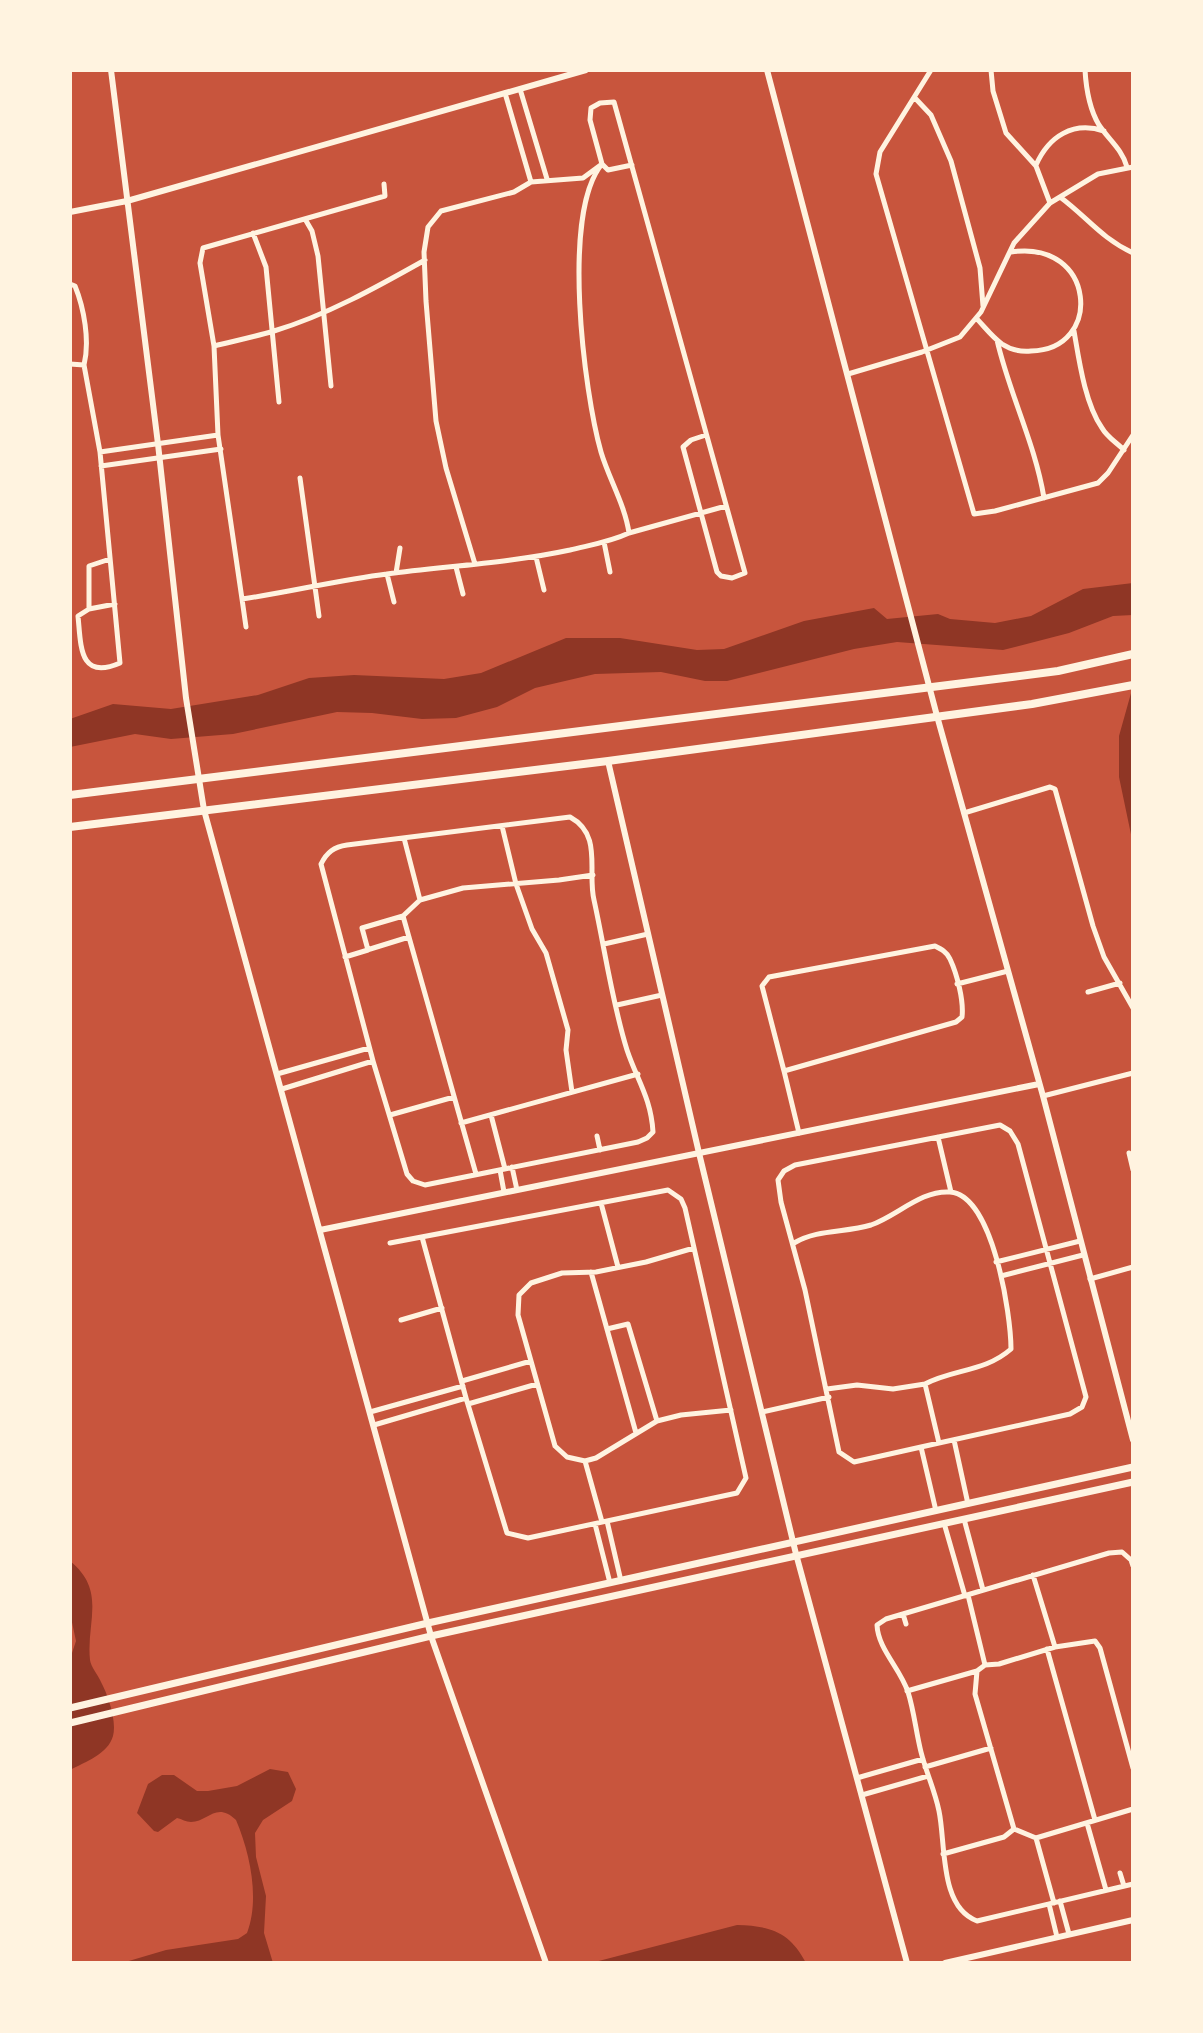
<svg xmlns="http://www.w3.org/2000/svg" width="1203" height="2033" font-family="'Golos Text',sans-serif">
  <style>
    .water { fill: #8f3625 }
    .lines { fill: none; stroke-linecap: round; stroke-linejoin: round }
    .minor { stroke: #fff3e0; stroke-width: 5 }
    .tertiary { stroke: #fff3e0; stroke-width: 6 }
    .secondary { stroke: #fff3e0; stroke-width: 7 }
    .primary { stroke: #fff3e0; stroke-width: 8 }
  </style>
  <rect width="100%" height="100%" fill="#c8553d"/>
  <path class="water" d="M 1133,583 L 1133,615 L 1113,616 L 1069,633 L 1003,650 L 897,642 L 854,649 L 727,681 L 705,681 L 661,672 L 595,674 L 535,688 L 497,707 L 456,718 L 422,719 L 372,713 L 337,712 L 233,734 L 171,739 L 135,734 L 70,747 L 70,719 L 113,704 L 171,709 L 258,695 L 309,678 L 354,675 L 444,679 L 481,673 L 566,638 L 620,638 L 697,650 L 724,649 L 804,621 L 874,608 L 887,619 L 938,614 L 950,619 L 995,623 L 1031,616 L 1083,589 Z
    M 1133,686 L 1133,844 L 1119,777 L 1119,736 Z
    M 70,1561 C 107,1591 86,1622 90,1660 C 91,1667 98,1675 101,1682 C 108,1695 117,1721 113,1736 C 108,1754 85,1762 70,1770 L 70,1659 L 76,1641 L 70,1613 Z
    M 270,1769 L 288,1772 L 296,1789 L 292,1801 L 263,1820 L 255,1833 L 256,1857 L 266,1896 L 264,1933 L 273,1963 L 122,1963 L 166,1950 L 238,1939 L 247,1933 C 260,1899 250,1853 236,1820 C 216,1801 208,1822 191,1822 C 186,1822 182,1819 177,1818 L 158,1832 L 154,1831 L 137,1813 L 148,1784 L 162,1775 L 174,1775 L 197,1791 L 208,1791 L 237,1786 Z
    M 737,1925 C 771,1926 790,1932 806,1963 L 749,1961 L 740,1963 L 591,1963 Z"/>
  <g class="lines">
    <path class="minor" d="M 931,70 L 880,152 L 876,174 L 974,514 L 995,511 L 1098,483 L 1108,473 L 1133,435
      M 991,70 L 993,91 L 1006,133 L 1036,166 L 1050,203
      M 1085,70 C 1086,87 1090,110 1099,125 C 1109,140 1122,149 1127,167
      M 520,89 L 547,179
      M 505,93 L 531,182
      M 915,98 L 931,115 L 951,161 L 980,268 L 983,306
      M 1036,165 C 1049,136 1073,121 1104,131
      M 384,184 L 385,196 L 203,248 L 200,263 L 214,346 L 218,435 L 242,599 C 291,592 338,580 387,574 C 448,566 509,563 570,550 C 590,545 610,542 629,533 L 726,506
      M 1060,197 C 1087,217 1101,238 1133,253
      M 305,219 L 312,231 L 318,256 L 331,386
      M 253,233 L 266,267 L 279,402
      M 70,284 L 75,286 C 84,308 90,341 84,365
      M 976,318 C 984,326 992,337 1002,344 C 1011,350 1020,352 1031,351 C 1104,350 1096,239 1011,252
      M 1074,331 C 1079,360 1085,404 1102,428 C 1107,437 1117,443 1124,450
      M 997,340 C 1009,393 1035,443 1044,498
      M 214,346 C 234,341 254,337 274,331 C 327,315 377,287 425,260
      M 70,364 L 84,365 L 100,452 L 120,663 C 79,681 81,646 78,616 L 89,609 L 115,604
      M 848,374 L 922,352 L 960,337 L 981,312 L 1014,243 L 1050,203 L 1098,174 L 1133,167
      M 100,452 L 218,435
      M 101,466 L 221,449
      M 300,478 L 319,616
      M 629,533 C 625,505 609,479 601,452 C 584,392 561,213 602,164 L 590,120 L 591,108 L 600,103 L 614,102 L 745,573 L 732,578 L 721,576 L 717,572 L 683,447 L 691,440 L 706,435
      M 604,542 L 610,572
      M 536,557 L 544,590
      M 475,564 L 446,468 L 436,421 L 426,301 L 424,252 L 428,227 L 441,211 L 514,192 L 531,182 L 583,178 L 602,164 L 608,170 L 632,165
      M 456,567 L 463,594
      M 396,573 L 400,548
      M 387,574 L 394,602
      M 242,599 L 246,627
      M 89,609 L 89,566 L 110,559
      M 964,813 L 1050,787 L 1055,789 L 1093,926 L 1104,957 L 1133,1008
      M 502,826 L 516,884 L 532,929 L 546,953 L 568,1030 L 566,1050 L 572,1092
      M 404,838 L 420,900
      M 403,916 L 476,1174
      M 604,944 L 648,934
      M 367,950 L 409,937
      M 345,957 L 368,950 L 362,928 L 403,916 L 420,900 L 463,888 L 559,880 L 593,875
      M 957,984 L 1008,971
      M 1088,992 L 1120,983
      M 617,1005 L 662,995
      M 784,1071 L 762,986 L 769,977 L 935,946 C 941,949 947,952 950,959 C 957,974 964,1001 962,1017 L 956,1022 L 784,1071 L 799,1133
      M 277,1074 L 369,1048
      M 282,1089 L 373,1061 L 407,1174 L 413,1181 L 425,1185 L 638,1142 L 647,1138 L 653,1132 C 651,1098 637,1080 627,1050 C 612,1002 605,950 594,900 C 587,871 603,835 570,817 L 347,845 C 334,847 327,852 321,864 L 373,1061
      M 1043,1096 L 1133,1073
      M 390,1115 L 454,1097
      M 491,1115 L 505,1169
      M 461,1123 L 638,1074
      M 597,1136 L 600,1150
      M 938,1137 L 951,1192
      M 1129,1153 L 1133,1170
      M 512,1167 L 517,1190
      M 500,1170 L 504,1192
      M 601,1203 L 618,1267
      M 422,1237 L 466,1398
      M 794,1243 C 818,1229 845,1233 871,1225 C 897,1216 921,1190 950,1192 C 993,1195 1011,1315 1011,1349 C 985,1372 953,1369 925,1384 L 939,1443
      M 996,1262 L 1080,1241
      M 591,1272 L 636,1433
      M 1001,1276 L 1083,1255
      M 1090,1279 L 1133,1267
      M 401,1320 L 442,1308
      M 607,1329 L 628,1324 L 657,1421
      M 462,1381 L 531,1361
      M 827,1389 L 857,1385 L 893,1389 L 925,1384
      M 468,1404 L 537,1384
      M 370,1412 L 463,1386
      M 762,1412 L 829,1397
      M 374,1425 L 466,1398 L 507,1533 L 528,1538 L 737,1493 L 746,1478 L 685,1208 L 681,1199 L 668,1190 L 390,1243
      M 954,1440 L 968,1504
      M 921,1447 L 1070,1414 L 1082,1407 L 1086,1397 L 1018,1144 L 1010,1131 L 1000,1125 L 795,1165 L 784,1171 L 778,1180 L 781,1202 L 805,1290 L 839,1452 L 854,1462 L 921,1447 L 936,1511
      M 585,1461 L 596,1458 L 657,1421 L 681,1415 L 731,1410
      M 964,1519 L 983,1590
      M 607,1521 L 621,1581
      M 602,1522 L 585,1461 L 567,1457 L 555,1446 L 518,1315 L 519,1295 L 531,1283 L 562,1273 L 596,1272 L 646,1262 L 694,1248
      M 944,1523 L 965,1596
      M 595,1524 L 610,1583
      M 1133,1566 L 1131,1560 L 1122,1552 L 1109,1553 L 886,1619 L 877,1625 C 878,1649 900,1668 908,1692 C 914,1711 916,1732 921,1752 C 926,1772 935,1791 939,1811 C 946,1844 939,1907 977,1921 L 1133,1884
      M 1033,1575 L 1055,1647 L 1095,1641 L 1100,1648 L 1133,1768
      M 968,1595 L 985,1665 L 977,1671 L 975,1694 L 1014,1829 L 1036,1838 L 1133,1809
      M 903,1614 L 906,1624
      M 1047,1649 L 1095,1820
      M 985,1665 L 999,1664 L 1055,1647
      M 907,1691 L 977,1671
      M 925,1767 L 991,1748
      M 857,1778 L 923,1759
      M 862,1795 L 928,1776
      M 1087,1823 L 1106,1890
      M 1036,1838 L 1054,1903
      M 943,1854 L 1004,1837 L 1014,1829
      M 1120,1873 L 1124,1886
      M 1060,1901 L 1069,1934
      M 1049,1904 L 1057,1937"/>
    <path class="tertiary" d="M 111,70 L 158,444 L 186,698 L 204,810 L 431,1636 L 546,1963
      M 767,70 L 937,716 L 1043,1096 L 1133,1440
      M 70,212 L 127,201 L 586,70
      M 608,761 L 699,1153 L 796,1554 L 907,1963
      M 320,1230 L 1039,1084
      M 945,1963 L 1133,1920"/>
    <path class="secondary" d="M 70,1708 L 428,1623 L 1133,1467
      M 70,1723 L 431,1636 L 1133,1482"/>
    <path class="primary" d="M 70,795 L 1012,677 L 1058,671 L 1133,654
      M 70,827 L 608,761 L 1032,704 L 1133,685"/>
  </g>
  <rect width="1203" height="2033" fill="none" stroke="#fff3e0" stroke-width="144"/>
</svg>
